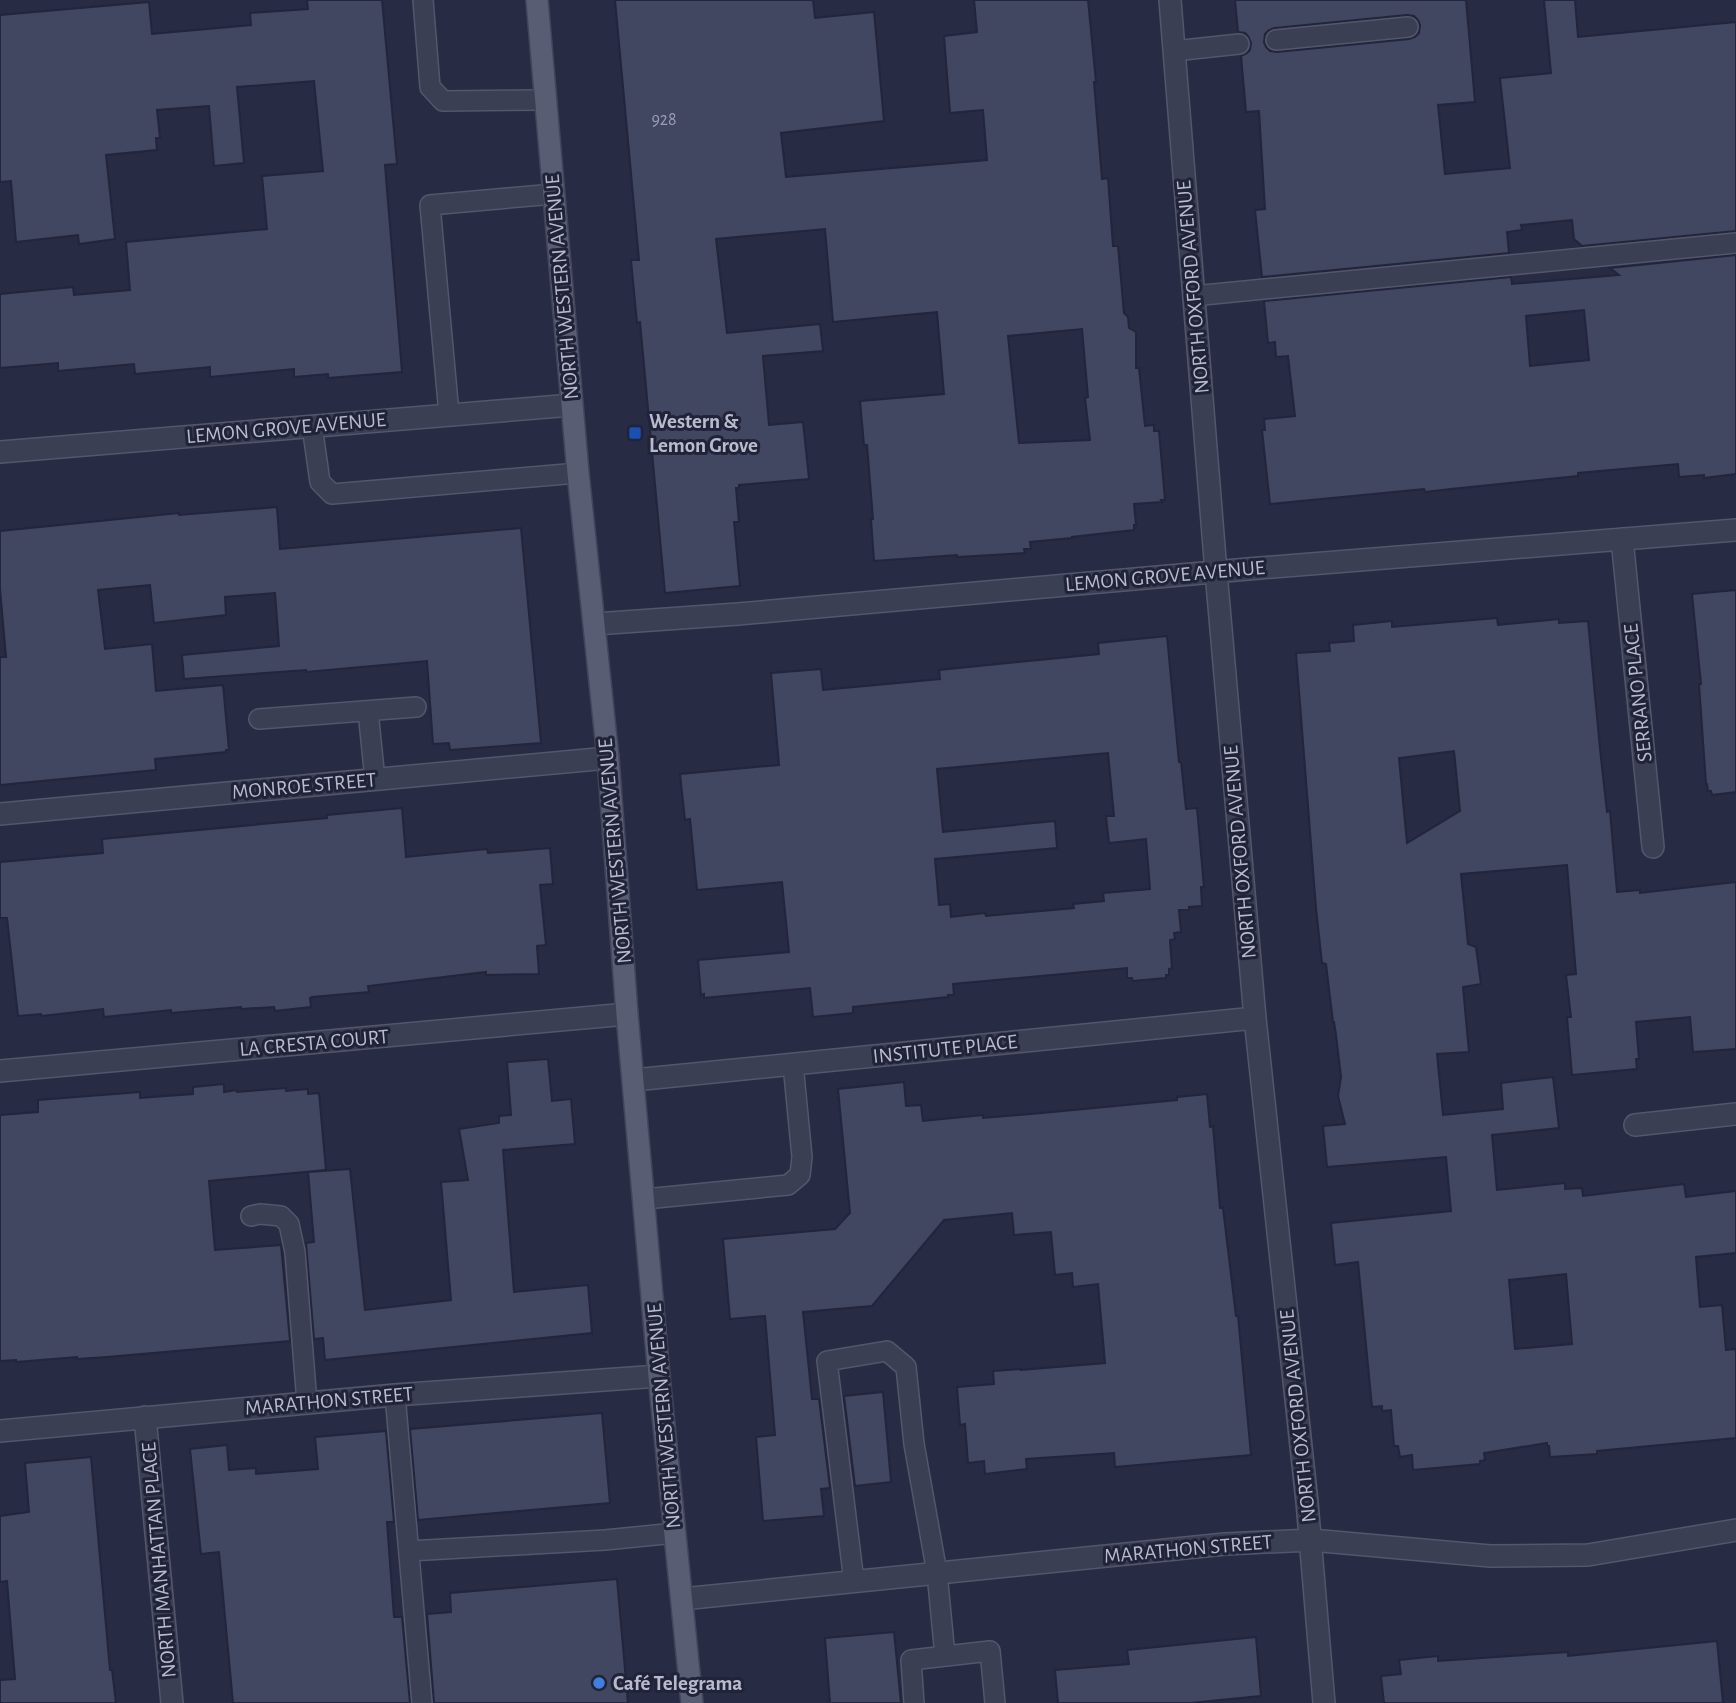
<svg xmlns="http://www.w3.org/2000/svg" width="1736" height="1703" font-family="'Alegreya Sans',sans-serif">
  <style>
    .building { fill: #414661; stroke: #22253b; stroke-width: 2; fill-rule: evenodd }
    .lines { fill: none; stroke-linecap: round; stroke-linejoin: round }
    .lane-casing { stroke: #54566b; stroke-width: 22 }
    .street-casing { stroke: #54566b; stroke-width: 24 }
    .primary-casing { stroke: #42455a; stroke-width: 24 }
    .lane { stroke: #3b3f53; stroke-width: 19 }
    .street { stroke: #3b3f53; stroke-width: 21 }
    .primary { stroke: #595d73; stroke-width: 21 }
    .transit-dot { fill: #1a4fb4; stroke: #202339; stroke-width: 2.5 }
    .shop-dot { fill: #3f7fe0; stroke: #202339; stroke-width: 2.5 }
    .labels { text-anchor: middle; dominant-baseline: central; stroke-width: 6; stroke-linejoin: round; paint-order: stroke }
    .number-label { font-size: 18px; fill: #9b9eb2 }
    .street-label { font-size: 21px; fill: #b9bbcd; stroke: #202339 }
    .poi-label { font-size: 21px; font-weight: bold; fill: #b9bbcd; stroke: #202339; text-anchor: start }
  </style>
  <rect width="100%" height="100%" fill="#272b44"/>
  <path class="building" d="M 307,0 L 382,0 L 397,164 L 385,165 L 402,372 L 328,378 L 328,374 L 294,377 L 294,369 L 210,377 L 210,367 L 135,374 L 134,364 L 58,371 L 58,363 L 0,368 L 0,294 L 73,287 L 74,295 L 130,290 L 126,242 L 267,229 L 262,176 L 323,171 L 314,81 L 237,87 L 244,163 L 214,166 L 209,106 L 157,110 L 160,138 L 156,138 L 157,150 L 106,155 L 115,239 L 79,244 L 78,235 L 16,242 L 11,181 L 0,182 L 0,15 L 149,2 L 152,34 L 251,25 L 250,13 L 308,9 Z
    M 615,0 L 813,0 L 815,18 L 874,12 L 884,121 L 781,133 L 786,177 L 987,160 L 983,110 L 950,113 L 944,36 L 977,32 L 974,0 L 1088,0 L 1096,82 L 1094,82 L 1102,179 L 1108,178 L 1113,246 L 1118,246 L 1124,313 L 1128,317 L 1129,328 L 1136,332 L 1136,368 L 1139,368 L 1145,426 L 1154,425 L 1154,431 L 1159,431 L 1165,500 L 1161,500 L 1162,502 L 1134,504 L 1136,525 L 1134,525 L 1134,530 L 1072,537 L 1072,538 L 1030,542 L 1031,549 L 1024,549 L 1025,553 L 957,557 L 957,555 L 874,561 L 871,519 L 873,519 L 867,445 L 864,445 L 860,401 L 944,394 L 937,312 L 833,322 L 825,229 L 716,239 L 727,333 L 820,324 L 823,351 L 763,356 L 769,425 L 803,422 L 809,479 L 739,485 L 739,488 L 736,488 L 739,522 L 734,522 L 740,586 L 665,593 L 640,322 L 637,323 L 631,260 L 639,260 ZM 1082,329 L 1088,397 L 1085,398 L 1090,440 L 1019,443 L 1008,336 Z
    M 1235,0 L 1466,0 L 1475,102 L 1438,105 L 1445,174 L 1510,168 L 1500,78 L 1551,73 L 1544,0 L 1575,0 L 1578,37 L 1736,22 L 1736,231 L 1582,246 L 1574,239 L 1572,220 L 1521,225 L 1522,230 L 1507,232 L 1509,253 L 1262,277 L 1255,210 L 1265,209 L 1259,111 L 1246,112 L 1241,56 L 1247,53 L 1250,50 L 1251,43 L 1248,36 L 1245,33 L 1238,32 ZM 1407,15 L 1414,16 L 1418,20 L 1420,25 L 1419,33 L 1415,37 L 1409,39 L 1277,52 L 1270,51 L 1266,47 L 1264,42 L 1265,34 L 1269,30 L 1275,28 Z
    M 1736,255 L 1736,474 L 1704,478 L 1704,475 L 1679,477 L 1678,464 L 1578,473 L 1578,476 L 1451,489 L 1425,492 L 1424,489 L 1270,504 L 1262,430 L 1265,430 L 1264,419 L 1295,416 L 1288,356 L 1276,357 L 1275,342 L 1268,343 L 1264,301 L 1511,277 L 1512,284 L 1619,275 L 1610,268 ZM 1584,310 L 1589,360 L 1530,366 L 1526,316 Z
    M 277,507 L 280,549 L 521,528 L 541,743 L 450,750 L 449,743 L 433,744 L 427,661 L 306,672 L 306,670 L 184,679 L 182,655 L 279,646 L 275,593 L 225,597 L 226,615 L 154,623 L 150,585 L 98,590 L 105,649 L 152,644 L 156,691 L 223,685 L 229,750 L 226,750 L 226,752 L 155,759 L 156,770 L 0,785 L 0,657 L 6,657 L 0,589 L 0,531 L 179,513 L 179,515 Z
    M 1736,590 L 1736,792 L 1712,795 L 1711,791 L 1708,791 L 1707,784 L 1706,784 L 1699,684 L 1701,684 L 1692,594 Z
    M 1497,618 L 1498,625 L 1559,619 L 1559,623 L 1588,621 L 1600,749 L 1607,812 L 1610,811 L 1617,892 L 1640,890 L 1640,893 L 1736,882 L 1736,1049 L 1693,1052 L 1690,1017 L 1636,1022 L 1639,1059 L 1636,1059 L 1637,1069 L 1572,1075 L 1567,1017 L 1571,1017 L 1566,975 L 1576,974 L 1567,865 L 1461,874 L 1468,944 L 1476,947 L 1481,984 L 1463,987 L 1469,1052 L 1437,1054 L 1443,1115 L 1503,1109 L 1501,1083 L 1553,1077 L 1559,1128 L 1492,1135 L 1497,1190 L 1565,1183 L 1565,1189 L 1582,1188 L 1583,1196 L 1684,1184 L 1686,1197 L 1736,1191 L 1736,1253 L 1696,1257 L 1700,1307 L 1722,1305 L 1726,1350 L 1736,1349 L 1736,1438 L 1597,1451 L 1597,1454 L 1550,1457 L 1549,1446 L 1547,1446 L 1547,1443 L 1484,1453 L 1485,1460 L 1480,1461 L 1480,1464 L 1413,1470 L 1412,1455 L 1400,1457 L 1398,1446 L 1394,1446 L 1391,1410 L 1382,1411 L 1382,1406 L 1372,1407 L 1358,1262 L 1335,1265 L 1331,1223 L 1451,1211 L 1446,1157 L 1327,1167 L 1323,1126 L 1345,1124 L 1338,1096 L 1341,1077 L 1336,1035 L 1334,1022 L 1333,1022 L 1326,964 L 1322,963 L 1316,908 L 1296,653 L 1330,651 L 1329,643 L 1354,641 L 1353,625 L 1392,621 L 1392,627 ZM 1454,751 L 1460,811 L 1407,843 L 1399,758 ZM 1566,1274 L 1572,1344 L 1515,1349 L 1509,1280 Z
    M 1167,636 L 1179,762 L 1181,762 L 1186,809 L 1197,808 L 1204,887 L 1201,887 L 1202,906 L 1189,907 L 1189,910 L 1179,910 L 1181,932 L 1174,933 L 1175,939 L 1170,940 L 1172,968 L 1169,969 L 1169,975 L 1166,975 L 1166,978 L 1133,981 L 1132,978 L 1127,978 L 1127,968 L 953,984 L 954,995 L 948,995 L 948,997 L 853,1007 L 853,1013 L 813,1017 L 810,988 L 704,998 L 704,994 L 701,995 L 698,960 L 789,952 L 782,882 L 697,890 L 690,819 L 685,820 L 680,774 L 779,765 L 771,673 L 821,669 L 823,690 L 940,679 L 939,670 L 1099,654 L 1098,643 ZM 1108,753 L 1114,816 L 1106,816 L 1109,843 L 1146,839 L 1150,889 L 1103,893 L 1104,901 L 1073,904 L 1074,908 L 986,916 L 985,913 L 951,917 L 950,904 L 939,905 L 935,859 L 1057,848 L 1055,821 L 943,832 L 937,769 Z
    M 402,808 L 406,857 L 487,849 L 488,853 L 550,848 L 553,884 L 540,885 L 546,945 L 537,946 L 539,974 L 486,975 L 486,972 L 368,986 L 369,992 L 312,997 L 310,998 L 311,1007 L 275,1011 L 274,1007 L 241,1009 L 241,1007 L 171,1013 L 171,1010 L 104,1017 L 103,1009 L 42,1016 L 41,1014 L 18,1016 L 7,918 L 0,918 L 0,862 L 103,853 L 102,839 L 327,818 L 327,815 Z
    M 548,1059 L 552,1101 L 571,1099 L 575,1144 L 503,1150 L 514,1292 L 588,1285 L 592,1333 L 325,1360 L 323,1338 L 314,1339 L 306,1243 L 314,1242 L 308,1172 L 350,1169 L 365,1310 L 451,1300 L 441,1182 L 468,1180 L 459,1129 L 499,1123 L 499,1116 L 511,1115 L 507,1062 Z
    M 904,1082 L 906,1106 L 921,1105 L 923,1121 L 983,1115 L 983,1118 L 1042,1113 L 1177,1100 L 1177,1097 L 1207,1094 L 1210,1127 L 1213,1126 L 1220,1208 L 1223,1208 L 1236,1316 L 1238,1316 L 1251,1455 L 1115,1467 L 1114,1453 L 1026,1459 L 1027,1469 L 985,1474 L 984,1461 L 968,1463 L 965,1424 L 960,1425 L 957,1387 L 994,1384 L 993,1371 L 1021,1369 L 1021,1370 L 1105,1363 L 1098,1284 L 1073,1287 L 1072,1273 L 1055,1275 L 1051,1232 L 1014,1235 L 1012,1213 L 944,1220 L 872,1306 L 803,1312 L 812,1399 L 819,1399 L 830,1488 L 821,1489 L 824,1516 L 763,1521 L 756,1437 L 775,1435 L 765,1316 L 730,1319 L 723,1239 L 835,1229 L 850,1213 L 838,1089 Z
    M 224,1084 L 224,1092 L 237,1090 L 237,1092 L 286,1088 L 286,1091 L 308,1089 L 308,1094 L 319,1093 L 326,1170 L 209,1181 L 215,1250 L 281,1245 L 290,1341 L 107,1357 L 77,1359 L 77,1357 L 16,1362 L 16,1360 L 0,1361 L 0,1115 L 38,1112 L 38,1100 L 140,1092 L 140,1098 L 193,1094 L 193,1087 Z
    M 883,1392 L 891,1482 L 855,1486 L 844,1396 Z
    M 602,1413 L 610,1503 L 418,1520 L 410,1429 Z
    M 386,1431 L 394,1522 L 387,1522 L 394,1617 L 402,1617 L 410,1703 L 233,1703 L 219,1552 L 201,1554 L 190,1449 L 227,1445 L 229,1470 L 256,1468 L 256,1474 L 318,1469 L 315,1437 Z
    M 91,1457 L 110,1670 L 112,1670 L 116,1703 L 0,1703 L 0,1680 L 15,1679 L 7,1581 L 0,1582 L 0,1516 L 29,1512 L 25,1463 Z
    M 617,1579 L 628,1703 L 434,1703 L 427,1614 L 451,1612 L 450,1593 Z
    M 894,1632 L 901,1703 L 830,1703 L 825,1638 Z
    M 1256,1637 L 1261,1696 L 1190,1703 L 1058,1703 L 1055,1670 L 1129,1664 L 1127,1650 Z
    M 1717,1641 L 1723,1703 L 1384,1703 L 1381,1676 L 1401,1674 L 1399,1660 L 1438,1656 L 1438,1661 L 1568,1652 L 1568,1656 Z"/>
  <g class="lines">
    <g class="lane-casing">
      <path id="lane" d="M 423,0 L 430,87 L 443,101 L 546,100
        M 1276,40 L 1408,27
        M 1174,51 L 1239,44
        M 1193,296 L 1736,243
        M 449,414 L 430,205 L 554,194
        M 312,426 L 320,482 L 332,494 L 578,473
        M 368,711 L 375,780
        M 259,719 L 416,707
        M 645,1199 L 788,1185 L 800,1175 L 802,1157 L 793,1064
        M 251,1216 L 260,1214 L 281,1216 L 289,1224 L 295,1252 L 307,1403
        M 395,1395 L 422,1703
        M 409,1551 L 605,1540 L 675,1533
        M 854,1582 L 827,1361 L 887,1351 L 906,1367 L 914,1444 L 937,1573 L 945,1656
        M 914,1703 L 911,1660 L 990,1651 L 995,1703"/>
    </g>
    <g class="street-casing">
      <path id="street" d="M 1170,0 L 1216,572 L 1255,1018 L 1307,1502 L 1324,1703
        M 0,452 L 572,405
        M 1622,539 L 1653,847
        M 595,624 L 738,614 L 1248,569 L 1736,530
        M 0,814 L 608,758
        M 0,1071 L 627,1014
        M 634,1080 L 1255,1018
        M 1635,1125 L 1736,1114
        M 145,1417 L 172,1703
        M 0,1431 L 395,1395 L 659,1376
        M 682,1599 L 1225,1544 L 1311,1540 L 1490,1556 L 1588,1555 L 1736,1530"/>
    </g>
    <g class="primary-casing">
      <path id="primary" d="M 537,0 L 578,473 L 608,758 L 627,1014 L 659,1376 L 692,1703"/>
    </g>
    <use href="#lane" class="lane"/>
    <use href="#street" class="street"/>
    <use href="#primary" class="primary"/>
  </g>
  <rect class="transit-dot" x="628" y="426" width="14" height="14" rx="3.5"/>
  <circle class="shop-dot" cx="599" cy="1683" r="7"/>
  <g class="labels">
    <g class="number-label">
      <text x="664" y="120">928</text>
    </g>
    <g class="street-label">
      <text transform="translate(562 287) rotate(-95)">NORTH WESTERN AVENUE</text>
      <text transform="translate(1193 287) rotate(-95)">NORTH OXFORD AVENUE</text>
      <text transform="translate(286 428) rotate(-5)">LEMON GROVE AVENUE</text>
      <text transform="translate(1165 576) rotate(-5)">LEMON GROVE AVENUE</text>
      <text transform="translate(1638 693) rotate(-96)">SERRANO PLACE</text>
      <text transform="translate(304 786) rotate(-5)">MONROE STREET</text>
      <text transform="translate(615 851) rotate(-95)">NORTH WESTERN AVENUE</text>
      <text transform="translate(1240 852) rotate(-95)">NORTH OXFORD AVENUE</text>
      <text transform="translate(314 1043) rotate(-5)">LA CRESTA COURT</text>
      <text transform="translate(945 1049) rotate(-6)">INSTITUTE PLACE</text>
      <text transform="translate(329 1401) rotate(-5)">MARATHON STREET</text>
      <text transform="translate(664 1416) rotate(-95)">NORTH WESTERN AVENUE</text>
      <text transform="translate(1298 1416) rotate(-96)">NORTH OXFORD AVENUE</text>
      <text transform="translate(1188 1549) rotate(-5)">MARATHON STREET</text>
      <text transform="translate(159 1560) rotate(-95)">NORTH MANHATTAN PLACE</text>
    </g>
    <g class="poi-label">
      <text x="649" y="421">Western &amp;<tspan x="649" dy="24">Lemon Grove</tspan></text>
      <text x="613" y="1683">Café Telegrama</text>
    </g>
  </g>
</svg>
